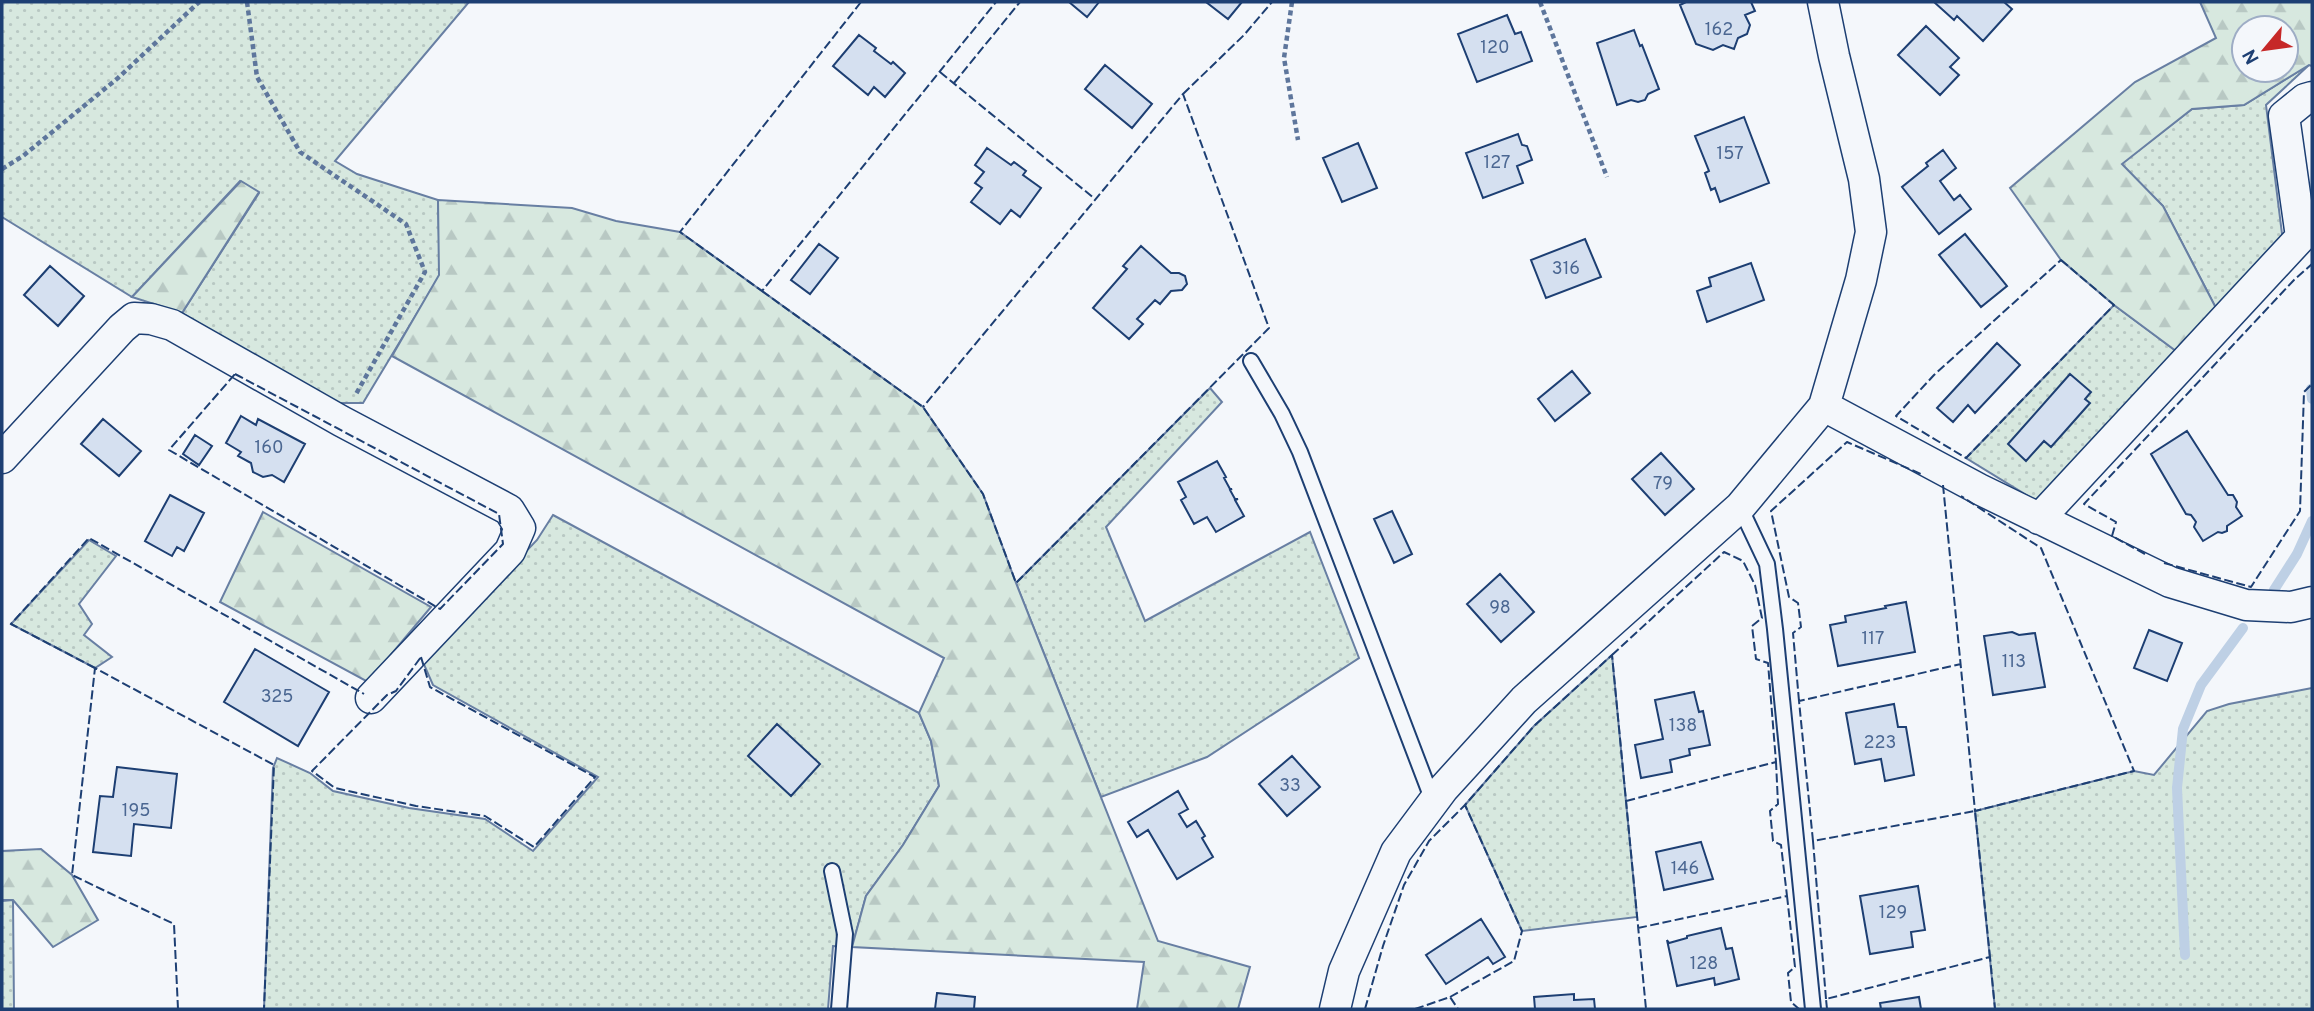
<svg xmlns="http://www.w3.org/2000/svg" width="2314" height="1011" font-family="Overpass,sans-serif">
  <style>
    .grass { fill: url(#grass-dots); stroke: #687fa3; stroke-width: 2 }
    .forest { fill: url(#forest-firs); stroke: #687fa3; stroke-width: 2; fill-rule: evenodd }
    .lines { fill: none; stroke-linecap: round; stroke-linejoin: round }
    .stream { stroke: #bed0e5; stroke-width: 10 }
    .building { fill: #d5e0f0; stroke: #1d3f73; stroke-width: 2 }
    .lane-casing { stroke: #1d3f73; stroke-width: 18 }
    .street-casing { stroke: #1d3f73; stroke-width: 33 }
    .path { stroke: #5e769c; stroke-width: 4.5; stroke-dasharray: 5 3.5; stroke-linecap: butt }
    .lane { stroke: #f4f7fb; stroke-width: 14 }
    .street { stroke: #f4f7fb; stroke-width: 30 }
    .fence { stroke: #1d3f73; stroke-width: 2; stroke-dasharray: 9 3.5; stroke-linecap: butt }
    .labels { text-anchor: middle; dominant-baseline: central; stroke-width: 5; stroke-linejoin: round; paint-order: stroke }
    .number-label { font-size: 18px; fill: #4b6792 }
  </style>
  <defs>
    <pattern id="grass-dots" width="8" height="8" patternUnits="userSpaceOnUse" patternTransform="scale(1.75)"><rect width="8" height="8" fill="#d7e8df"/><path d="M2 2h.1M6 6h.1" fill="none" stroke="#b8c8c3" stroke-width="1.8" stroke-linecap="round"/></pattern>
    <pattern id="forest-firs" width="22" height="20" patternUnits="userSpaceOnUse" patternTransform="scale(1.75)"><rect width="22" height="20" fill="#d7e8df"/><path d="M5 1l3.5 6h-7zM16 11l3.5 6h-7z" fill="#b8c8c3"/></pattern>
  </defs>
  <rect width="100%" height="100%" fill="#f4f7fb"/>
  <path class="grass" d="M 2,2 L 469,2 L 335,161 L 357,174 L 438,200 L 440,275 L 363,403 L 333,403 L 182,313 L 259,193 L 240,181 L 132,297 L 2,217 Z
    M 2309,65 L 2266,105 L 2283,242 L 2217,310 L 2163,206 L 2121,164 L 2192,109 L 2244,105 Z
    M 2114,305 L 2180,354 L 2036,501 L 1966,458 Z
    M 1210,388 L 1222,402 L 1106,527 L 1145,621 L 1310,532 L 1359,658 L 1207,757 L 1101,797 L 1016,583 Z
    M 553,515 L 919,713 L 931,741 L 939,786 L 903,845 L 866,896 L 852,947 L 833,946 L 828,1009 L 264,1009 L 273,768 L 277,758 L 310,773 L 333,791 L 409,808 L 485,819 L 533,851 L 598,777 L 433,685 L 422,660 L 537,540 Z
    M 89,540 L 116,556 L 79,604 L 92,624 L 84,635 L 112,657 L 95,668 L 11,624 Z
    M 1612,655 L 1637,917 L 1522,931 L 1465,805 L 1534,726 Z
    M 2312,688 L 2312,1009 L 1995,1009 L 1975,811 L 2134,771 L 2154,775 L 2207,711 L 2229,704 Z
    M 13,900 L 14,1009 L 2,1009 L 2,901 Z"/>
  <path class="forest" d="M 2200,2 L 2312,2 L 2312,66 L 2309,65 L 2244,105 L 2192,109 L 2122,164 L 2163,206 L 2217,310 L 2180,354 L 2114,305 L 2061,260 L 2010,188 L 2135,82 L 2216,38 ZM 2244,28 L 2286,28 L 2286,70 L 2244,70 Z
    M 241,181 L 259,192 L 182,313 L 132,297 Z
    M 438,200 L 572,208 L 616,221 L 680,232 L 923,407 L 983,494 L 1016,583 L 1158,941 L 1250,967 L 1238,1009 L 1137,1009 L 1144,962 L 852,947 L 866,896 L 903,845 L 939,786 L 931,741 L 919,713 L 944,658 L 392,356 L 439,275 Z
    M 263,512 L 431,607 L 368,682 L 220,602 Z
    M 41,849 L 72,875 L 98,920 L 53,947 L 13,900 L 2,900 L 2,851 Z"/>
  <g class="lines">
    <path class="stream" d="M 2311,389 L 2312,399
      M 2274,590 L 2297,554 L 2312,521
      M 2185,955 L 2177,788 L 2183,729 L 2201,685 L 2243,628"/>
  </g>
  <path class="building" d="M 1069,2 L 1099,2 L 1087,17 Z
    M 1206,2 L 1242,2 L 1228,19 Z
    M 1686,2 L 1751,2 L 1755,11 L 1745,15 L 1750,25 L 1747,34 L 1738,38 L 1734,49 L 1723,45 L 1713,50 L 1696,44 L 1680,5 Z
    M 1934,2 L 2004,2 L 2012,9 L 1983,41 L 1957,16 L 1954,20 Z
    M 1507,15 L 1515,34 L 1521,32 L 1532,61 L 1477,82 L 1458,34 Z
    M 1926,26 L 1959,58 L 1950,67 L 1959,75 L 1940,95 L 1898,55 Z
    M 1634,30 L 1640,46 L 1642,45 L 1659,89 L 1648,94 L 1645,100 L 1638,102 L 1631,100 L 1617,105 L 1597,43 Z
    M 859,35 L 876,48 L 874,51 L 891,64 L 893,62 L 905,73 L 885,97 L 874,87 L 868,95 L 833,66 Z
    M 1105,65 L 1152,104 L 1132,128 L 1085,89 Z
    M 1744,117 L 1769,183 L 1720,202 L 1715,188 L 1711,190 L 1705,173 L 1709,171 L 1695,136 Z
    M 1518,134 L 1522,145 L 1527,146 L 1532,160 L 1517,166 L 1523,183 L 1483,198 L 1466,153 Z
    M 1358,143 L 1377,188 L 1342,202 L 1323,158 Z
    M 987,148 L 1011,165 L 1014,162 L 1026,171 L 1023,175 L 1041,188 L 1020,217 L 1011,210 L 1000,224 L 971,202 L 982,188 L 975,183 L 984,172 L 975,165 Z
    M 1943,150 L 1956,168 L 1940,181 L 1954,200 L 1960,195 L 1971,209 L 1939,234 L 1902,187 L 1928,166 L 1926,163 Z
    M 1965,234 L 2007,286 L 1981,307 L 1939,255 Z
    M 1585,239 L 1601,277 L 1546,298 L 1531,260 Z
    M 819,244 L 838,258 L 810,294 L 791,280 Z
    M 1141,246 L 1171,273 L 1179,273 L 1185,276 L 1187,284 L 1182,290 L 1171,291 L 1160,304 L 1155,300 L 1137,319 L 1143,324 L 1129,339 L 1093,308 L 1127,269 L 1123,266 Z
    M 1751,263 L 1764,300 L 1707,322 L 1697,291 L 1711,286 L 1709,278 Z
    M 50,266 L 84,296 L 58,326 L 24,295 Z
    M 1997,343 L 2020,365 L 1975,413 L 1968,405 L 1953,422 L 1937,408 Z
    M 1572,371 L 1590,393 L 1555,421 L 1538,399 Z
    M 2070,374 L 2091,392 L 2085,399 L 2090,403 L 2051,447 L 2044,441 L 2026,461 L 2008,444 Z
    M 241,416 L 256,425 L 258,419 L 305,444 L 284,482 L 272,475 L 263,477 L 253,472 L 251,463 L 238,456 L 241,452 L 226,443 Z
    M 103,419 L 141,451 L 119,476 L 81,444 Z
    M 2187,431 L 2228,495 L 2233,495 L 2237,502 L 2236,507 L 2242,516 L 2227,526 L 2227,531 L 2222,533 L 2218,532 L 2203,541 L 2194,527 L 2196,522 L 2191,515 L 2186,514 L 2151,454 Z
    M 195,435 L 212,446 L 199,465 L 183,454 Z
    M 1661,453 L 1694,489 L 1665,515 L 1632,479 Z
    M 1217,461 L 1226,477 L 1224,478 L 1230,489 L 1232,489 L 1230,490 L 1235,499 L 1238,499 L 1235,500 L 1244,516 L 1216,532 L 1207,517 L 1194,524 L 1181,500 L 1186,497 L 1178,482 Z
    M 170,495 L 204,513 L 184,551 L 177,547 L 172,556 L 145,541 Z
    M 1392,511 L 1412,554 L 1394,563 L 1374,519 Z
    M 1500,574 L 1534,612 L 1501,642 L 1467,604 Z
    M 1906,602 L 1915,652 L 1838,666 L 1830,625 L 1846,622 L 1845,616 L 1886,608 L 1885,606 Z
    M 2149,630 L 2182,643 L 2167,681 L 2134,668 Z
    M 2012,632 L 2019,635 L 2035,633 L 2045,687 L 1993,695 L 1984,636 Z
    M 255,649 L 329,692 L 298,746 L 224,702 Z
    M 1694,692 L 1699,712 L 1703,711 L 1710,745 L 1689,749 L 1690,755 L 1670,760 L 1672,772 L 1641,778 L 1635,745 L 1663,739 L 1655,700 Z
    M 1894,704 L 1898,727 L 1906,727 L 1914,775 L 1885,781 L 1881,759 L 1855,764 L 1846,713 Z
    M 777,724 L 820,764 L 791,796 L 748,756 Z
    M 1292,756 L 1320,787 L 1287,816 L 1259,784 Z
    M 117,767 L 177,774 L 171,828 L 134,824 L 131,856 L 93,852 L 100,796 L 113,797 Z
    M 1178,791 L 1188,809 L 1179,814 L 1187,827 L 1196,821 L 1205,836 L 1202,838 L 1213,857 L 1177,879 L 1148,830 L 1137,837 L 1128,822 Z
    M 1701,842 L 1713,879 L 1664,890 L 1656,852 Z
    M 1918,886 L 1925,930 L 1911,932 L 1913,947 L 1870,954 L 1860,896 Z
    M 1481,919 L 1505,957 L 1493,964 L 1488,957 L 1446,984 L 1426,955 Z
    M 1721,928 L 1726,949 L 1732,948 L 1739,979 L 1715,985 L 1714,978 L 1677,986 L 1667,940 L 1669,943 L 1687,938 L 1687,936 Z
    M 937,993 L 975,997 L 974,1009 L 932,1009 L 935,1009 Z
    M 1574,994 L 1574,1000 L 1594,999 L 1595,1009 L 1535,1009 L 1534,997 Z
    M 1919,997 L 1921,1009 L 1881,1009 L 1880,1003 Z"/>
  <g class="lines">
    <g class="lane-casing">
      <path id="lane" d="M 1251,361 L 1282,414 L 1300,452 L 1433,801
        M 1740,507 L 1767,564 L 1775,629 L 1813,1009
        M 832,871 L 845,934 L 839,1009"/>
    </g>
    <g class="street-casing">
      <path id="street" d="M 1824,406 L 1979,489 L 2170,582 L 2246,605 L 2291,607 L 2312,602
        M 2,458 L 122,328 L 134,318 L 151,319 L 172,325 L 341,421 L 509,510 L 520,528 L 510,551 L 371,698
        M 2039,519 L 2301,237 L 2284,116 L 2305,99 L 2312,97
        M 1335,1009 L 1344,971 L 1396,852 L 1443,789 L 1524,700 L 1740,507 L 1824,406 L 1861,280 L 1871,232 L 1864,179 L 1834,56 L 1823,2"/>
    </g>
    <path class="path" d="M 247,2 L 257,77 L 300,152 L 406,224 L 425,272 L 356,394
      M 1292,2 L 1284,58 L 1298,140
      M 1540,2 L 1607,177
      M 2,169 L 23,156 L 118,78 L 199,2"/>
    <use href="#lane" class="lane"/>
    <use href="#street" class="street"/>
    <path class="fence" d="M 861,2 L 680,232 L 762,291 L 996,2
      M 940,72 L 1095,199
      M 954,83 L 1020,2
      M 1183,94 L 1244,35 L 1272,2
      M 2061,260 L 2114,305 L 1966,458 L 1896,416 L 1934,375 Z
      M 762,291 L 923,407 L 983,494 L 1016,583 L 1269,328 L 1183,94 L 923,407
      M 235,374 L 499,514 L 503,544 L 440,609 L 169,450 Z
      M 1943,485 L 1975,811 L 2134,771 L 2041,548 L 1961,496
      M 2145,554 L 2112,536 L 2116,522 L 2084,504 L 2294,280 L 2312,264
      M 2164,563 L 2251,587 L 2300,511 L 2304,392 L 2312,384
      M 1612,655 L 1724,552 L 1743,561 L 1755,585 L 1762,618 L 1752,626 L 1756,659 L 1768,663 L 1776,762 L 1626,801
      M 421,657 L 430,687 L 595,777 L 534,847 L 485,816 L 416,806 L 335,788 L 312,771 L 387,695 L 396,691 Z
      M 95,668 L 11,624 L 89,538 L 364,694
      M 1799,701 L 1793,633 L 1801,627 L 1798,603 L 1789,597 L 1771,511 L 1847,442 L 1921,474
      M 1813,841 L 1799,701 L 1961,664
      M 1787,896 L 1795,967 L 1788,973 L 1791,1002 L 1799,1009
      M 1638,928 L 1787,896 L 1781,845 L 1773,841 L 1770,811 L 1778,804 L 1776,762
      M 1450,997 L 1514,961 L 1522,931 L 1465,805
      M 1826,999 L 1813,841 L 1975,811 L 1990,957
      M 178,1009 L 174,924 L 72,875 L 95,668 L 274,765 L 264,1009
      M 1365,1009 L 1383,946 L 1404,885 L 1429,841 L 1465,805 L 1534,726 L 1612,655 L 1646,1009
      M 1415,1009 L 1450,997 L 1458,1009
      M 1827,1009 L 1826,999 L 1990,957 L 1995,1009"/>
  </g>
  <g class="labels">
    <g class="number-label">
      <text x="1719" y="30">162</text>
      <text x="1495" y="48">120</text>
      <text x="1730" y="154">157</text>
      <text x="1497" y="163">127</text>
      <text x="1566" y="269">316</text>
      <text x="269" y="448">160</text>
      <text x="1663" y="484">79</text>
      <text x="1500" y="608">98</text>
      <text x="1873" y="639">117</text>
      <text x="2014" y="662">113</text>
      <text x="277" y="697">325</text>
      <text x="1683" y="726">138</text>
      <text x="1880" y="743">223</text>
      <text x="1290" y="786">33</text>
      <text x="136" y="811">195</text>
      <text x="1685" y="869">146</text>
      <text x="1893" y="913">129</text>
      <text x="1704" y="964">128</text>
    </g>
  </g>
  <rect width="2314" height="1011" fill="none" stroke="#1d3f73" stroke-width="7"/>
  <g transform="translate(2265 49) rotate(241)"><circle r="33" fill="#f4f7fb" stroke="#9eadc5" stroke-width="2"/>
  <path d="M0-5L12 26L0 18L-12 26Z" fill="#c62828"/>
  <text y="-10" font-size="19" font-weight="bold" text-anchor="middle" fill="#1d3f73">N</text>
  </g>
</svg>
